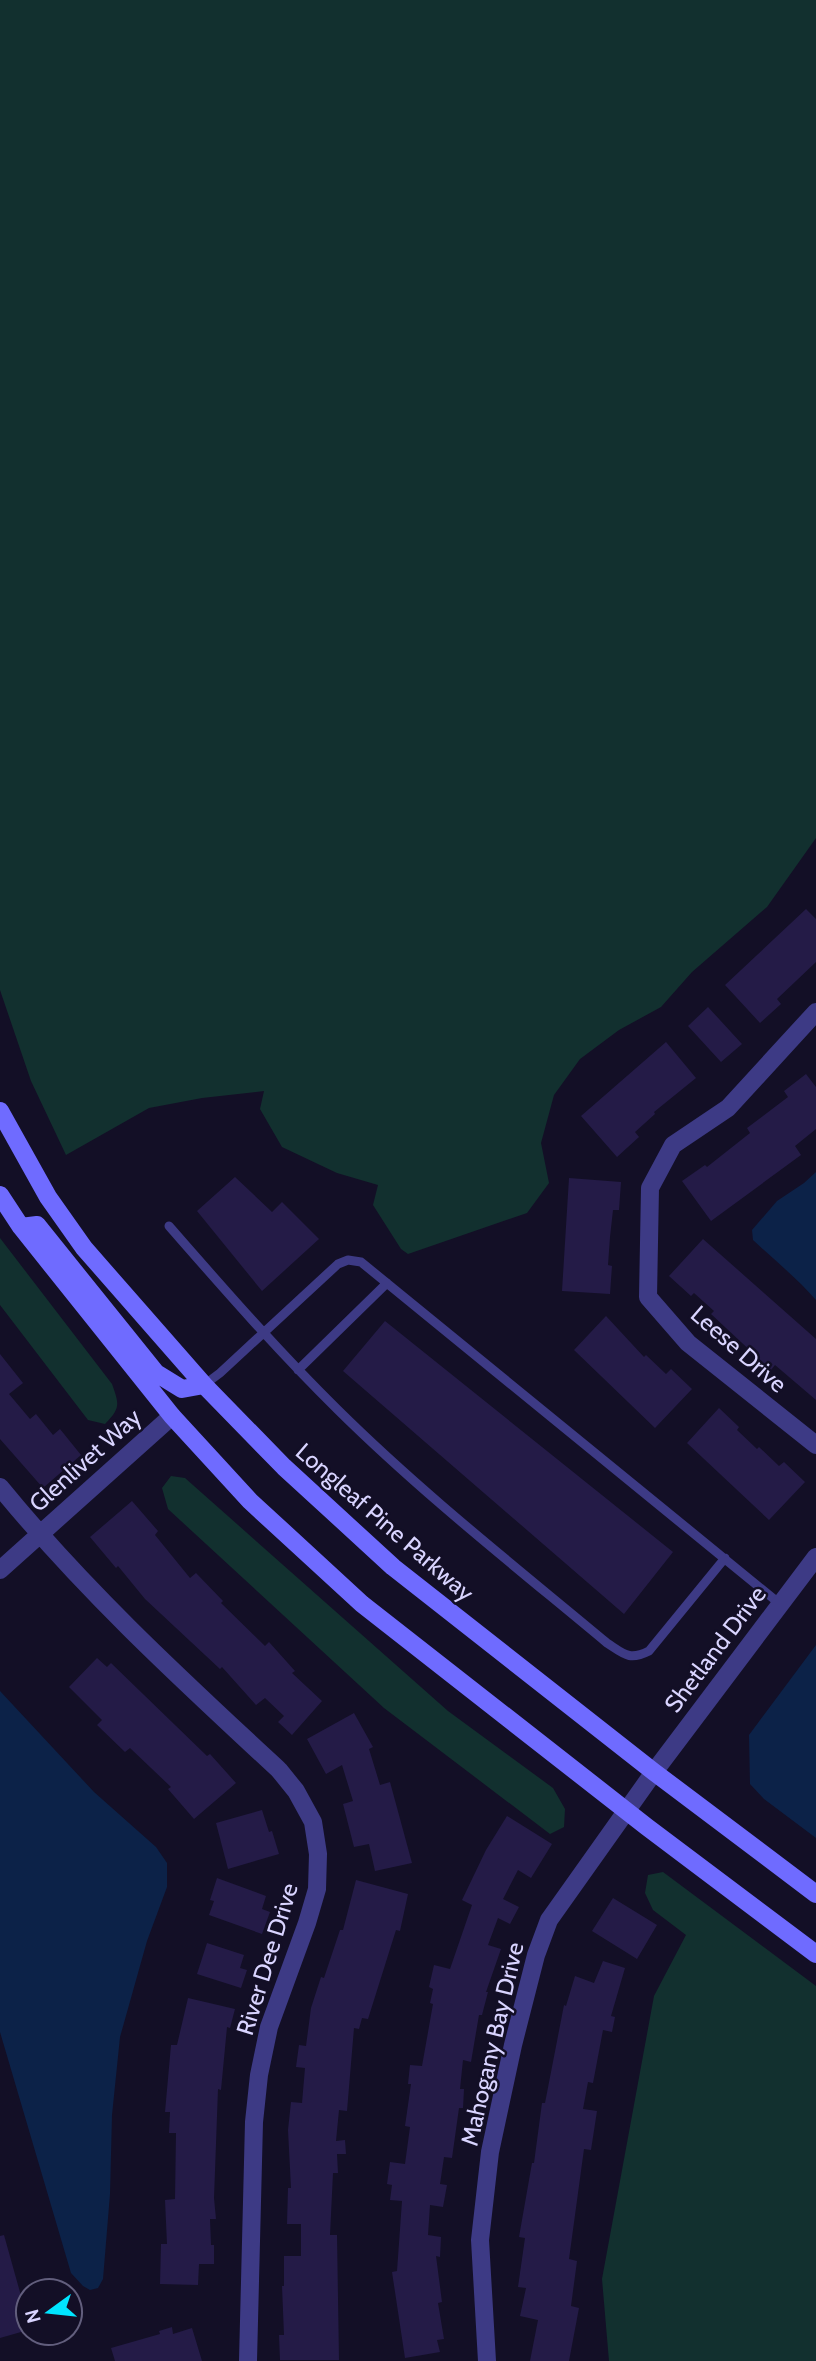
<svg xmlns="http://www.w3.org/2000/svg" width="816" height="2361" font-family="Cabin,sans-serif">
  <style>
    .green { fill: #12302f }
    .water { fill: #0c2248 }
    .building { fill: #241b47 }
    .lines { fill: none; stroke-linecap: round; stroke-linejoin: round }
    .service { stroke: #3d3a85; stroke-width: 9 }
    .minor { stroke: #3d3a85; stroke-width: 18 }
    .secondary { stroke: #6f6bff; stroke-width: 18 }
    .labels { text-anchor: middle; dominant-baseline: central; stroke-width: 5; stroke-linejoin: round; paint-order: stroke }
    .street-label { font-size: 24px; fill: #d9d4ff; stroke: #130f26 }
  </style>
  <rect width="100%" height="100%" fill="#130f26"/>
  <path class="green" d="M 0,0 L 816,0 L 816,838 L 767,907 L 692,972 L 661,1007 L 619,1030 L 580,1059 L 554,1095 L 541,1143 L 549,1183 L 527,1213 L 408,1254 L 401,1249 L 373,1205 L 378,1185 L 337,1173 L 282,1147 L 260,1109 L 264,1091 L 202,1098 L 149,1108 L 66,1155 L 31,1081 L 0,990 Z
    M 0,1238 L 112,1384 C 119,1404 121,1408 105,1424 L 88,1420 L 0,1305 Z
    M 171,1476 L 185,1478 L 448,1711 L 553,1788 L 565,1809 L 564,1827 L 550,1834 L 384,1708 L 168,1509 L 162,1488 Z
    M 663,1872 L 816,1986 L 816,2361 L 609,2361 L 602,2279 L 654,1996 L 686,1935 L 653,1910 L 645,1893 L 648,1875 Z"/>
  <path class="water" d="M 816,1172 L 816,1300 C 797,1278 774,1260 753,1240 L 752,1230 L 777,1201 L 804,1183 Z
    M 816,1645 L 816,1838 L 764,1799 L 750,1784 L 749,1735 Z
    M 0,1691 L 94,1792 L 156,1847 L 167,1863 L 167,1887 L 147,1941 L 120,2037 L 112,2115 L 110,2194 L 103,2279 L 98,2288 L 90,2290 L 83,2286 L 71,2273 L 0,2032 Z"/>
  <path class="building" d="M 806,909 L 816,919 L 816,962 L 777,999 L 781,1004 L 760,1023 L 725,985 Z
    M 708,1007 L 742,1044 L 721,1062 L 688,1026 Z
    M 666,1042 L 696,1078 L 654,1112 L 655,1114 L 635,1132 L 639,1137 L 617,1157 L 581,1116 Z
    M 806,1074 L 816,1087 L 816,1129 L 795,1146 L 801,1155 L 711,1221 L 682,1181 L 705,1165 L 707,1167 L 750,1133 L 747,1128 L 788,1097 L 784,1091 Z
    M 235,1177 L 272,1212 L 282,1202 L 319,1239 L 262,1291 L 197,1211 Z
    M 569,1178 L 621,1182 L 619,1210 L 613,1210 L 610,1237 L 608,1265 L 612,1266 L 610,1294 L 562,1291 Z
    M 703,1239 L 816,1339 L 816,1400 L 775,1365 L 771,1370 L 711,1314 L 714,1311 L 694,1293 L 691,1296 L 669,1276 Z
    M 606,1316 L 644,1357 L 646,1355 L 666,1374 L 671,1369 L 692,1389 L 655,1428 L 574,1350 Z
    M 385,1321 L 673,1552 L 624,1614 L 343,1371 Z
    M 0,1354 L 23,1383 L 9,1394 L 30,1419 L 36,1414 L 53,1435 L 60,1429 L 81,1455 L 43,1488 L 0,1439 Z
    M 719,1408 L 739,1427 L 737,1430 L 757,1449 L 759,1447 L 779,1466 L 784,1462 L 805,1482 L 769,1520 L 687,1443 Z
    M 132,1501 L 158,1531 L 155,1535 L 190,1578 L 196,1573 L 223,1601 L 221,1603 L 265,1646 L 269,1642 L 295,1671 L 292,1673 L 322,1701 L 292,1735 L 278,1722 L 284,1716 L 265,1698 L 256,1705 L 222,1667 L 220,1669 L 145,1599 L 118,1566 L 116,1568 L 90,1537 Z
    M 97,1658 L 107,1667 L 111,1663 L 207,1756 L 210,1754 L 236,1783 L 194,1819 L 168,1789 L 171,1787 L 130,1748 L 125,1752 L 97,1725 L 102,1720 L 69,1687 Z
    M 354,1713 L 373,1747 L 369,1749 L 380,1785 L 390,1782 L 412,1863 L 375,1871 L 369,1844 L 354,1847 L 343,1804 L 353,1801 L 342,1765 L 326,1774 L 307,1739 Z
    M 262,1810 L 269,1832 L 272,1831 L 279,1854 L 228,1869 L 216,1823 Z
    M 507,1816 L 552,1844 L 531,1878 L 518,1870 L 503,1899 L 519,1907 L 510,1924 L 498,1918 L 488,1945 L 501,1949 L 486,1992 L 488,1992 L 482,2015 L 479,2015 L 471,2062 L 463,2060 L 460,2089 L 464,2089 L 463,2108 L 459,2108 L 452,2158 L 444,2157 L 440,2184 L 447,2185 L 443,2207 L 430,2205 L 428,2235 L 441,2237 L 440,2257 L 436,2256 L 442,2302 L 438,2303 L 444,2339 L 437,2340 L 440,2352 L 405,2358 L 392,2272 L 397,2271 L 402,2201 L 390,2200 L 392,2185 L 387,2184 L 390,2162 L 405,2164 L 410,2127 L 405,2126 L 411,2084 L 408,2084 L 410,2065 L 422,2066 L 433,2004 L 430,2003 L 433,1989 L 429,1987 L 434,1965 L 450,1969 L 472,1905 L 462,1900 L 486,1850 Z
    M 217,1878 L 266,1896 L 262,1909 L 270,1912 L 262,1934 L 209,1915 L 214,1901 L 210,1900 Z
    M 356,1880 L 408,1894 L 400,1931 L 396,1930 L 368,2019 L 362,2018 L 359,2029 L 354,2028 L 347,2111 L 339,2110 L 336,2141 L 345,2140 L 346,2154 L 337,2154 L 338,2173 L 333,2173 L 330,2235 L 337,2235 L 339,2360 L 280,2360 L 279,2335 L 284,2335 L 282,2286 L 284,2286 L 284,2256 L 301,2256 L 301,2224 L 287,2224 L 288,2188 L 291,2188 L 288,2130 L 291,2102 L 302,2103 L 305,2068 L 296,2067 L 299,2045 L 306,2046 L 311,2008 L 321,1977 L 324,1978 L 340,1930 L 343,1930 Z
    M 613,1898 L 657,1925 L 637,1959 L 592,1931 Z
    M 207,1943 L 244,1955 L 240,1968 L 247,1970 L 241,1988 L 197,1974 Z
    M 603,1961 L 625,1968 L 611,2016 L 615,2017 L 612,2032 L 603,2030 L 593,2083 L 588,2082 L 583,2109 L 597,2111 L 591,2150 L 584,2149 L 569,2259 L 577,2261 L 571,2306 L 579,2308 L 569,2361 L 530,2361 L 538,2320 L 520,2316 L 526,2288 L 518,2287 L 525,2238 L 519,2237 L 532,2163 L 534,2163 L 542,2103 L 545,2103 L 564,2005 L 566,2006 L 575,1976 L 594,1983 Z
    M 188,1998 L 235,2009 L 230,2028 L 227,2027 L 221,2090 L 218,2089 L 214,2198 L 216,2219 L 210,2219 L 211,2245 L 214,2245 L 214,2264 L 199,2264 L 198,2285 L 160,2284 L 161,2244 L 167,2244 L 165,2200 L 175,2199 L 176,2133 L 169,2133 L 170,2112 L 165,2112 L 171,2045 L 177,2045 Z
    M 4,2235 L 25,2310 L 22,2311 L 28,2330 L 0,2338 L 0,2236 Z
    M 172,2327 L 173,2334 L 192,2328 L 202,2361 L 115,2361 L 111,2348 L 160,2334 L 159,2331 Z"/>
  <g class="lines">
    <path class="service" d="M 169,1226 C 224,1289 279,1352 338,1410 C 423,1494 516,1567 607,1643 C 624,1654 629,1661 649,1651 L 725,1558
      M 298,1370 L 387,1283
      M 204,1385 L 220,1373 L 338,1264 L 348,1260 L 361,1262 L 780,1604"/>
    <path class="minor" d="M 816,1012 L 728,1108 L 673,1145 L 650,1188 L 648,1297 L 688,1343 L 816,1445
      M 0,1487 C 84,1590 182,1680 279,1770 L 296,1791 L 313,1822 L 318,1854 L 317,1889 L 307,1923 L 269,2027 L 259,2075 L 254,2122 L 248,2361
      M 0,1570 L 172,1416
      M 487,2361 L 480,2240 L 490,2152 L 513,2045 L 536,1955 L 549,1920 L 654,1772 L 816,1557"/>
    <path class="secondary" d="M 0,1111 L 48,1197 L 84,1248 L 204,1385 L 284,1467 L 393,1567 L 654,1772 L 816,1894
      M 0,1195 L 21,1227 L 172,1416 L 250,1501 L 362,1604 L 647,1827 L 816,1954
      M 21,1227 L 37,1225 L 156,1373 L 182,1389 L 204,1385"/>
  </g>
  <g class="labels">
    <g class="street-label">
      <text transform="translate(739 1349) rotate(41)">Leese Drive</text>
      <text transform="translate(85 1460) rotate(-42)">Glenlivet Way</text>
      <text transform="translate(385 1522) rotate(41)">Longleaf Pine Parkway</text>
      <text transform="translate(715 1649) rotate(-53)">Shetland Drive</text>
      <text transform="translate(267 1959) rotate(-73)">River Dee Drive</text>
      <text transform="translate(492 2044) rotate(-77)">Mahogany Bay Drive</text>
    </g>
  </g>
  <g transform="translate(49 2312) rotate(255)"><circle r="33" fill="#130f26" stroke="#625e7d" stroke-width="2"/>
  <path d="M0-5L12 26L0 18L-12 26Z" fill="#00e5ff"/>
  <text y="-10" font-size="19" font-weight="bold" text-anchor="middle" fill="#d9d4ff">N</text>
  </g>
</svg>
